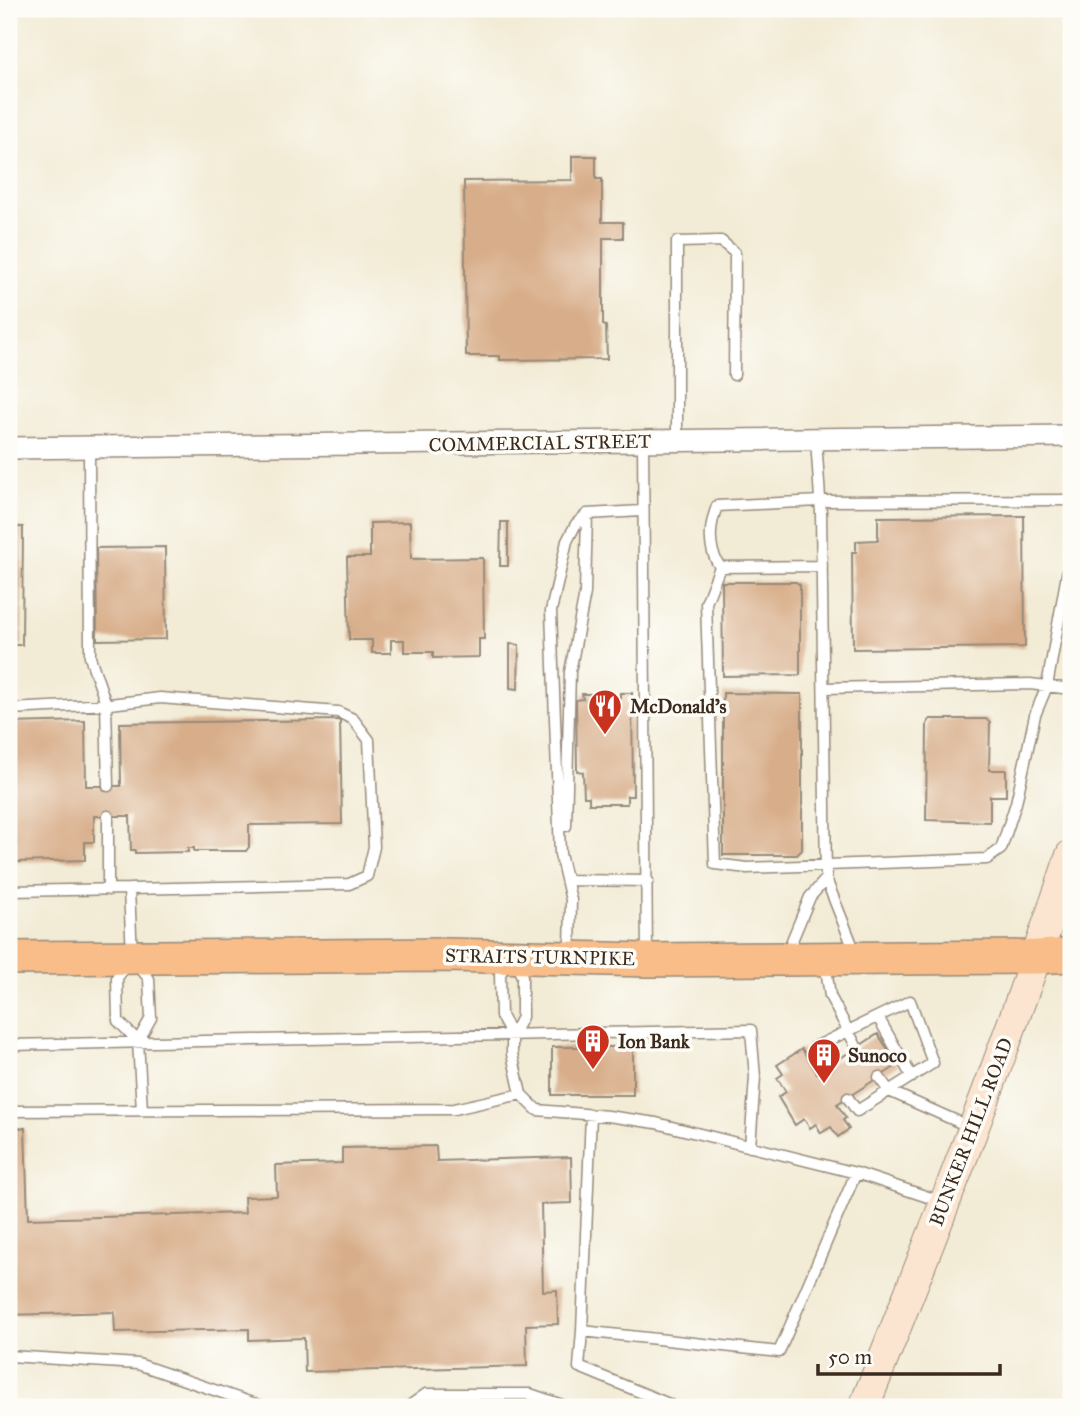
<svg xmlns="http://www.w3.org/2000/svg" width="1080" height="1416" font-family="'IM FELL Great Primer',serif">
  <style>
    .building { fill: #d8ae8a }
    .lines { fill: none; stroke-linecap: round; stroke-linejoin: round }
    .lane-casing { stroke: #968a7a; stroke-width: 13 }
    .street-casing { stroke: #968a7a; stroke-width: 24 }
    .secondary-casing { stroke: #968a7a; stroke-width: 32 }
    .primary-casing { stroke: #968a7a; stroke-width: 36 }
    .lane { stroke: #fff; stroke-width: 10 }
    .street { stroke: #fff; stroke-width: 21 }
    .secondary { stroke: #fce5d0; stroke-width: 30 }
    .primary { stroke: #f8bd89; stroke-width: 33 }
    .labels { text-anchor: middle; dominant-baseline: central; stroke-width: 7; stroke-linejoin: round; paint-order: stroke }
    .street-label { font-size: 19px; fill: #3b2a1e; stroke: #fdfcf7 }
    .poi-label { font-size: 19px; font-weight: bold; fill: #3b2a1e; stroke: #fdfcf7; text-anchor: start }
  </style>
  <rect width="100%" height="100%" fill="#fdfcf7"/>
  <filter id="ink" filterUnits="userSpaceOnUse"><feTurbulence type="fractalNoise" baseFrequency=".0143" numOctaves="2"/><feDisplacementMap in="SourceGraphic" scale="14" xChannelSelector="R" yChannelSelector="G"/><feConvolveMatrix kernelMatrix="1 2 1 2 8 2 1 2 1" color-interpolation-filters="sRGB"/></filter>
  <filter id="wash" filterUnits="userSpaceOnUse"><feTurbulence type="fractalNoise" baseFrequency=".00686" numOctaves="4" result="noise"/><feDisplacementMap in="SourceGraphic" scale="28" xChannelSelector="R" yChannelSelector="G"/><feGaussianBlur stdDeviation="1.57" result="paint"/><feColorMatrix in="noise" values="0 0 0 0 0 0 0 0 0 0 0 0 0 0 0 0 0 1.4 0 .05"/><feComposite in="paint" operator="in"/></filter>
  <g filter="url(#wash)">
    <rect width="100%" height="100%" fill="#f2ebd5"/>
    <g id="blocks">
      <path class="building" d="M 572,156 L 596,156 L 596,179 L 602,179 L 602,222 L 623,222 L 623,238 L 603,238 L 603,325 L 606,326 L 607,359 L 500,360 L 500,356 L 466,356 L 464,181 L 572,180 Z
        M 1024,516 L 1025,647 L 853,649 L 852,552 L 856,552 L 856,541 L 878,540 L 878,517 Z
        M 410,522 L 411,559 L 483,558 L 484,639 L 479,639 L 479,657 L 433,658 L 433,652 L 404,652 L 404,640 L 391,640 L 391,653 L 372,653 L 372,640 L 349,640 L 347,557 L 370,557 L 370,523 Z
        M 501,522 L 508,522 L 508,566 L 500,566 Z
        M 9,527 L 23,527 L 22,645 L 9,645 Z
        M 165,547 L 166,639 L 97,640 L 96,548 Z
        M 722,582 L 796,582 L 800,585 L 800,675 L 723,676 Z
        M 510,644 L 519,645 L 518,689 L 510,688 Z
        M 620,693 L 632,693 L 633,796 L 627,796 L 627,804 L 589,804 L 589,797 L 584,797 L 583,772 L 577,771 L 576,700 L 583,699 L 582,694 L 607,694 L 610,698 L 620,698 Z
        M 723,693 L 802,694 L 802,850 L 797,855 L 723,855 Z
        M 930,719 L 986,719 L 990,722 L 989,770 L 1006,770 L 1006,796 L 990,796 L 990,822 L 926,820 L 927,724 Z
        M 340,720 L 342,824 L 249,825 L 249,847 L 246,851 L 194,851 L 194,848 L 188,848 L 188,852 L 135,853 L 135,850 L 131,850 L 130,816 L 94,816 L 94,842 L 85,842 L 85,860 L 16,862 L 16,842 L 9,843 L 9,723 L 85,721 L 86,786 L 121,786 L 120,723 Z
        M 878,1034 L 898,1065 L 837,1104 L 846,1118 L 843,1120 L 849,1129 L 838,1137 L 831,1127 L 821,1133 L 816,1124 L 810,1128 L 804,1119 L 795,1125 L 778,1097 L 786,1092 L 777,1078 L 783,1074 L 777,1065 L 802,1049 L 817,1073 Z
        M 552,1047 L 633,1047 L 633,1095 L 552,1095 Z
        M 9,1128 L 25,1128 L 28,1219 L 245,1213 L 244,1197 L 277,1196 L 276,1165 L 342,1163 L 342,1148 L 436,1146 L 437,1161 L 571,1157 L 572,1203 L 541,1204 L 543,1291 L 557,1290 L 558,1324 L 526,1325 L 527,1366 L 305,1372 L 304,1338 L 249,1340 L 249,1329 L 115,1332 L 114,1312 L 9,1315 Z"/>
    </g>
  </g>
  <g filter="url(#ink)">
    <use href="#blocks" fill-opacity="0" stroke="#968a7a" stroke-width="2"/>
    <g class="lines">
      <g class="lane-casing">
        <path id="lane" d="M 816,439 L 821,513 L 826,879
          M 643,441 L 647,957
          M 677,441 L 677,242 L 721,241 L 735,253 L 734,375
          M 89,448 L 90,657 L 106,704 L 108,786
          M 822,566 L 720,567 L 706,603 L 715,864 L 747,868 L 987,859 L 1001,849 L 1016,803 L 1035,715 L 1047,686 L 1071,552
          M 720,567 C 707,548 709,527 717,506 L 820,501 L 1071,500
          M 824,688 L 1030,684 L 1071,689
          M 9,709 L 110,704 L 160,698 L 338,712 L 353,719 L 369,740 L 374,847 L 367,876 L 349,884 L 129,889 L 132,957 L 149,979 L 151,1018 L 138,1041 L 142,1110
          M 108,816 L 108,890
          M 566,826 L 570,672 L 585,593 L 587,514
          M 567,877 L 567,880 L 648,881
          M 9,891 L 129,889
          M 570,953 L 571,900 L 560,854 L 551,611 L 567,541 L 576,524 L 587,514 L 642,511
          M 786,955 L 810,897 L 826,879 L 855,952
          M 514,961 L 522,976 L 522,1017 L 512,1036 L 512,1054 L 521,1094 L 537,1110 L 608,1116 L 656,1123 L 856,1173 L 943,1202
          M 825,961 L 830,996 L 856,1046
          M 507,963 L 500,974 L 501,1016 L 512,1036
          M 127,964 L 117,978 L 118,1021 L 138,1041
          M 878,1017 L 912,1077
          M 9,1045 L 751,1030 L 755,1077 L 750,1147
          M 828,1066 L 815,1047 L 910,1001 L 933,1063 L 857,1111 L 848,1098
          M 879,1077 L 889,1091 L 970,1127
          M 9,1111 L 454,1109 L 521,1094
          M 591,1115 L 582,1331 L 779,1352 L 856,1173
          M 582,1331 L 579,1367 L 669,1404 L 668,1407
          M 9,1356 L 138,1364 L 264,1407
          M 408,1407 L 426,1394 L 530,1394 L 568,1407"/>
      </g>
      <g class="street-casing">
        <path id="street" d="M 9,448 L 1071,436"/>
      </g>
      <g class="secondary-casing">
        <path id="secondary" d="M 864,1407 C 937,1225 1009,1042 1071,855"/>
      </g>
      <g class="primary-casing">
        <path id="primary" d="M 9,958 L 448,955 L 647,960 L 1037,957 L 1071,955"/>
      </g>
      <use href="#lane" class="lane"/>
      <use href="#street" class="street"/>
      <use href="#secondary" class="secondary"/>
      <use href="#primary" class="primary"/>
    </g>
  </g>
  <defs>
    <g id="restaurant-pin" transform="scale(1.75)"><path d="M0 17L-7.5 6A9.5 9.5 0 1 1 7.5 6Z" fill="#c8321e" stroke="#fdfcf7"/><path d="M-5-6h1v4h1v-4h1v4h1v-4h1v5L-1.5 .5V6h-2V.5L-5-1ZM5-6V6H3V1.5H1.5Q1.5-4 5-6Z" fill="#fff"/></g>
    <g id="building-pin" transform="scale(1.75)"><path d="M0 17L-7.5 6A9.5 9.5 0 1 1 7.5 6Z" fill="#c8321e" stroke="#fdfcf7"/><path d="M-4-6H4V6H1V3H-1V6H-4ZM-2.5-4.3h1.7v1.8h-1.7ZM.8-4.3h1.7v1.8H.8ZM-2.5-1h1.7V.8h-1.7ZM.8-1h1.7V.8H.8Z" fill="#fff"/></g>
  </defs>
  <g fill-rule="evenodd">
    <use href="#restaurant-pin" x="605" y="706"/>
    <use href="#building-pin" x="593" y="1041"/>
    <use href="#building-pin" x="824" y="1055"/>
  </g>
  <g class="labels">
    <g class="street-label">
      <text transform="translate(540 443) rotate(-1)">COMMERCIAL STREET</text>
      <text transform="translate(540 957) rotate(1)">STRAITS TURNPIKE</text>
      <text transform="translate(971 1132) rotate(-69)">BUNKER HILL ROAD</text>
    </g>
    <g class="poi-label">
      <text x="630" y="706">McDonald's</text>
      <text x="618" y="1041">Ion Bank</text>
      <text x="848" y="1055">Sunoco</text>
    </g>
  </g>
  <rect width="1080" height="1416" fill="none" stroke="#fdfcf7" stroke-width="35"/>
  <path d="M818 1364v10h182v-10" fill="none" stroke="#3b2a1e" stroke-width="3.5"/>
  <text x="828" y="1364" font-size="21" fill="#3b2a1e" stroke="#fdfcf7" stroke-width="5" paint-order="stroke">50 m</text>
</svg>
